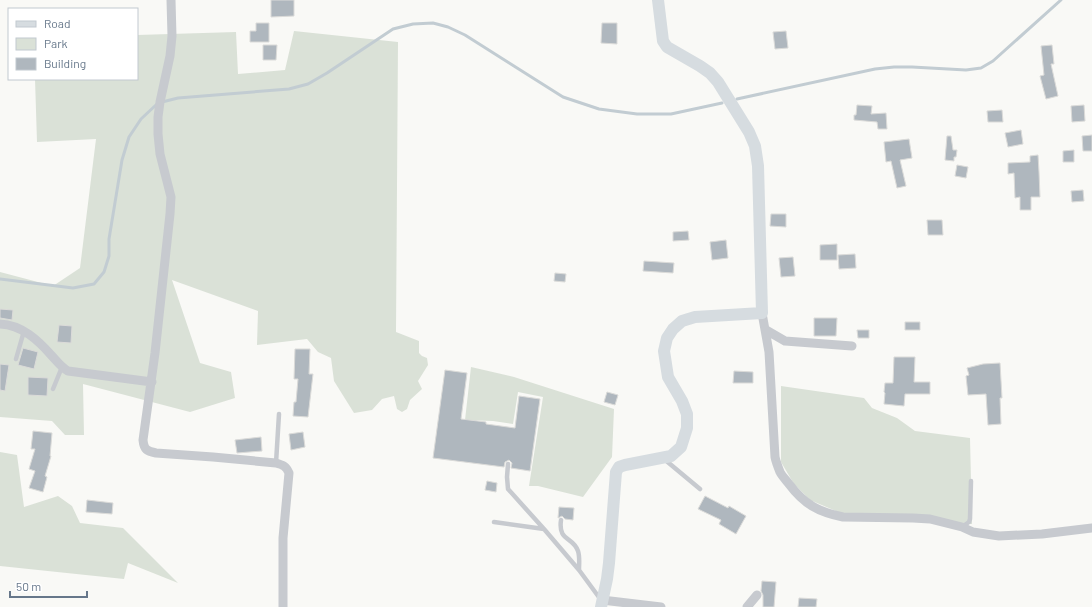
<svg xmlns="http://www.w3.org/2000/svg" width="1092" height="607" font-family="Barlow,sans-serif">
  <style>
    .green { fill: #dae1d7 }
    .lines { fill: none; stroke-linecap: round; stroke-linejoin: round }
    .stream { stroke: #c2ccd2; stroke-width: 3 }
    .building { fill: #afb7be; stroke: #dbdbd9 }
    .lane { stroke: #c7cacf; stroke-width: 4.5 }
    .street { stroke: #c7cacf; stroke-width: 9 }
    .secondary { stroke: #d6dce0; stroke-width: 12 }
  </style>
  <rect width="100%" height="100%" fill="#f9f9f6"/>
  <path class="green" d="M 294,31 L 398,42 L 396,332 L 419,341 L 419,353 L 422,356 L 427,358 L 428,365 L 418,381 L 422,389 L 410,400 L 407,409 L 402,412 L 397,409 L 394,396 L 382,399 L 372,410 L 354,413 L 334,381 L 331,358 L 318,352 L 307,339 L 257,345 L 258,311 L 172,280 L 200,363 L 231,372 L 235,398 L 190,412 L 83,384 L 84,435 L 65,435 L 52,421 L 0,417 L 0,272 L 53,286 L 80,268 L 96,139 L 37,142 L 35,79 L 137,79 L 137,35 L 236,32 L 238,74 L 285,70 Z
    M 471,367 L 514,377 L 614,409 L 612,457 L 583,497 L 538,486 L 529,486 L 543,397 L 518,392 L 513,424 L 493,421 L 465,420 Z
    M 781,386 L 864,398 L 872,408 L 897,418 L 915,431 L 970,438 L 972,524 L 850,517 L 810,500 L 794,484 L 781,462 Z
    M 0,452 L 17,455 L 24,507 L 58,496 L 72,506 L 80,523 L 123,528 L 178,583 L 128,563 L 124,579 L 0,566 Z"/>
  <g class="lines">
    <path class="stream" d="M 737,99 L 875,69 L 894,67 L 912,67 L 966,70 L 981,68 L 993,61 L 1061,0
      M 162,102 L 178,98 L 289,89 L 308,84 L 327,73 L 393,29 L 413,24 L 433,23 L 448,27 L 465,35 L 563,97 L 599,109 L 637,114 L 671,114 L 722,103
      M 0,279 L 73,288 L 94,284 L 104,272 L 109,256 L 109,239 L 122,160 L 129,137 L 141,119 L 157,104"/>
  </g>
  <path class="building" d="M 271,0 L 294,0 L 294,16 L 271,17 Z
    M 256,23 L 269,23 L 269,42 L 250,42 L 250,31 L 256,31 Z
    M 602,23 L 617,23 L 617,44 L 601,43 Z
    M 786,31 L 788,48 L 775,49 L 773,32 Z
    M 263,45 L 277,45 L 276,60 L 263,60 Z
    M 1052,45 L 1054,64 L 1051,64 L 1058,96 L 1046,99 L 1040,76 L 1044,75 L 1041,46 Z
    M 857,105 L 872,106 L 871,114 L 886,113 L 887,129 L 878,129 L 877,122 L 854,120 L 854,115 L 856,115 Z
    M 1084,105 L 1085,121 L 1072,122 L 1071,106 Z
    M 1002,110 L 1003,122 L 988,122 L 987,111 Z
    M 1021,130 L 1023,144 L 1008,147 L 1005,133 Z
    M 1092,135 L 1092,151 L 1083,151 L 1082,136 Z
    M 947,136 L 951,136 L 953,150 L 957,150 L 956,157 L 954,157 L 954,161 L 945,160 Z
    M 909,139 L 912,158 L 900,160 L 906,186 L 897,188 L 891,161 L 886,162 L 884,142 Z
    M 1074,150 L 1074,162 L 1063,162 L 1063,151 Z
    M 1038,155 L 1039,172 L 1040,197 L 1031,197 L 1031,210 L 1020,210 L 1020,197 L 1015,198 L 1014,173 L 1008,174 L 1008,163 L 1030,162 L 1030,156 Z
    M 957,165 L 968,167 L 966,178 L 955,176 Z
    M 1083,190 L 1084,201 L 1072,202 L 1071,191 Z
    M 771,214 L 786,214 L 786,227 L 770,226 Z
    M 927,220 L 942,220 L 943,235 L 928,235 Z
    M 688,231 L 689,240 L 673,241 L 673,232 Z
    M 726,240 L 728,258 L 712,260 L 710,242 Z
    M 837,244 L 837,260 L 820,260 L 820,245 Z
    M 855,254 L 856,268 L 839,269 L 838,255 Z
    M 793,257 L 795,276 L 781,277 L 779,258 Z
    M 644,261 L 674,263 L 673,273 L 643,271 Z
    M 555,273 L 566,274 L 565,282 L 554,281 Z
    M 0,309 L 13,310 L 12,320 L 0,318 Z
    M 814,318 L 837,318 L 836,336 L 814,336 Z
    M 905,322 L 920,322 L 920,330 L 905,330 Z
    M 59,325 L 72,326 L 71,343 L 57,342 Z
    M 857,330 L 869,330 L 869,338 L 858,338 Z
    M 23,348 L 38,352 L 34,369 L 18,365 Z
    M 295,349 L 310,349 L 309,374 L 313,374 L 308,417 L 293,416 L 294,402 L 296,402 L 298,379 L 294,379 Z
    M 894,357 L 915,357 L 914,382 L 930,382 L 930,394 L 905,394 L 904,406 L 884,404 L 885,393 L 884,392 L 885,383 L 893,383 Z
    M 1000,363 L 1002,398 L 1000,398 L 1001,424 L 988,425 L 986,394 L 968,395 L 966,376 L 969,375 L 967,368 L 983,364 Z
    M 0,364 L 9,365 L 5,391 L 0,390 Z
    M 445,370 L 467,373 L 461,419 L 486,422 L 486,424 L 515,428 L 519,396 L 540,399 L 530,471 L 511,468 L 512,463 L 509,460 L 505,462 L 504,467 L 433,458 Z
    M 734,371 L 753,372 L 753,383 L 733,383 Z
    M 28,377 L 48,378 L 47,396 L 28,395 Z
    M 607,392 L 618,395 L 615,405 L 604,402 Z
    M 33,431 L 52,433 L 50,456 L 51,456 L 45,476 L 47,477 L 43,492 L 29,488 L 35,471 L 29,469 L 35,449 L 31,449 Z
    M 303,432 L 305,447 L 291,450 L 289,434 Z
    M 261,437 L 262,451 L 237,453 L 235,440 Z
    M 487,481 L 497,483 L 496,492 L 485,490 Z
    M 705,496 L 728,508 L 729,506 L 746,516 L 736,534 L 719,524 L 721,520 L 698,509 Z
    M 87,500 L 113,503 L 112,514 L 86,512 Z
    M 559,507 L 574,508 L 573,520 L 565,519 L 562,516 L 558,518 Z
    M 762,581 L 776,582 L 774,607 L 763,607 L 763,595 L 761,591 Z
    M 799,598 L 817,599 L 816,607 L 798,607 Z"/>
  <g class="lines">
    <path class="lane" d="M 16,359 L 24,331
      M 53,389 L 62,367
      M 664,459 L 700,489
      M 276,463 L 279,414
      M 508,464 L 507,477 L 508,489 L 544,529 L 579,570 L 601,600
      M 561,520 C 558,542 573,536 578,551 C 580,557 579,564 579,570
      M 494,522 L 544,529
      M 962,527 L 969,522 L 970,519 L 971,481"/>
    <path class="street" d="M 171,0 L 172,36 L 170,56 L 160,102 L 158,117 L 158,134 L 160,154 L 171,197 L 170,214 L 155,353 L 143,440 C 144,450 147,451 156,453 L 213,457 L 276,463 C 283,465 286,466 289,473 L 283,538 L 283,607
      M 762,313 L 769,352 L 775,457 C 776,462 778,467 780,472 C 782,476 786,480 789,484 C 804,504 818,512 843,517 L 913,518 L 930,519 L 962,527 L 973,532 L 999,536 L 1042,534 L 1092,528
      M 0,324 C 22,325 38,340 52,356 C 57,361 61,367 68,371 L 152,382
      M 766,330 L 785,341 L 852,346
      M 602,600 L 661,607
      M 747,607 L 757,595"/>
    <path class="secondary" d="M 601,607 L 607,579 L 609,563 L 616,472 L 619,467 L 625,465 L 671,456 L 681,447 L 687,428 L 687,414 L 682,401 L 668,377 L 664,351 L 667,338 L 673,329 L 682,321 L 695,317 L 762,313 L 758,166 L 755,146 L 749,132 L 718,82 L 710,73 L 700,66 L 667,47 L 663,41 L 658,0"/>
  </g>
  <rect x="8" y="8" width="130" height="72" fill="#ffffff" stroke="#c2c9d0"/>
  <rect x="16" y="21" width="20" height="6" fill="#d6dce0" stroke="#c2c9d0"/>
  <text x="44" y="28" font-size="12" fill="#66778a">Road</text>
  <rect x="16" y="38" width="20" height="12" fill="#dae1d7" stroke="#c2c9d0"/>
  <text x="44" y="48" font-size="12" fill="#66778a">Park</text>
  <rect x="16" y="58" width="20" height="12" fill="#afb7be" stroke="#c2c9d0"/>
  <text x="44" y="68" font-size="12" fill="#66778a">Building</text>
  <path d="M10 591v6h77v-6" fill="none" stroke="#66778a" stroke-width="2"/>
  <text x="16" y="591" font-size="12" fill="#66778a" stroke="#ffffff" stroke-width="3" paint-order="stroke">50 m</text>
</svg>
